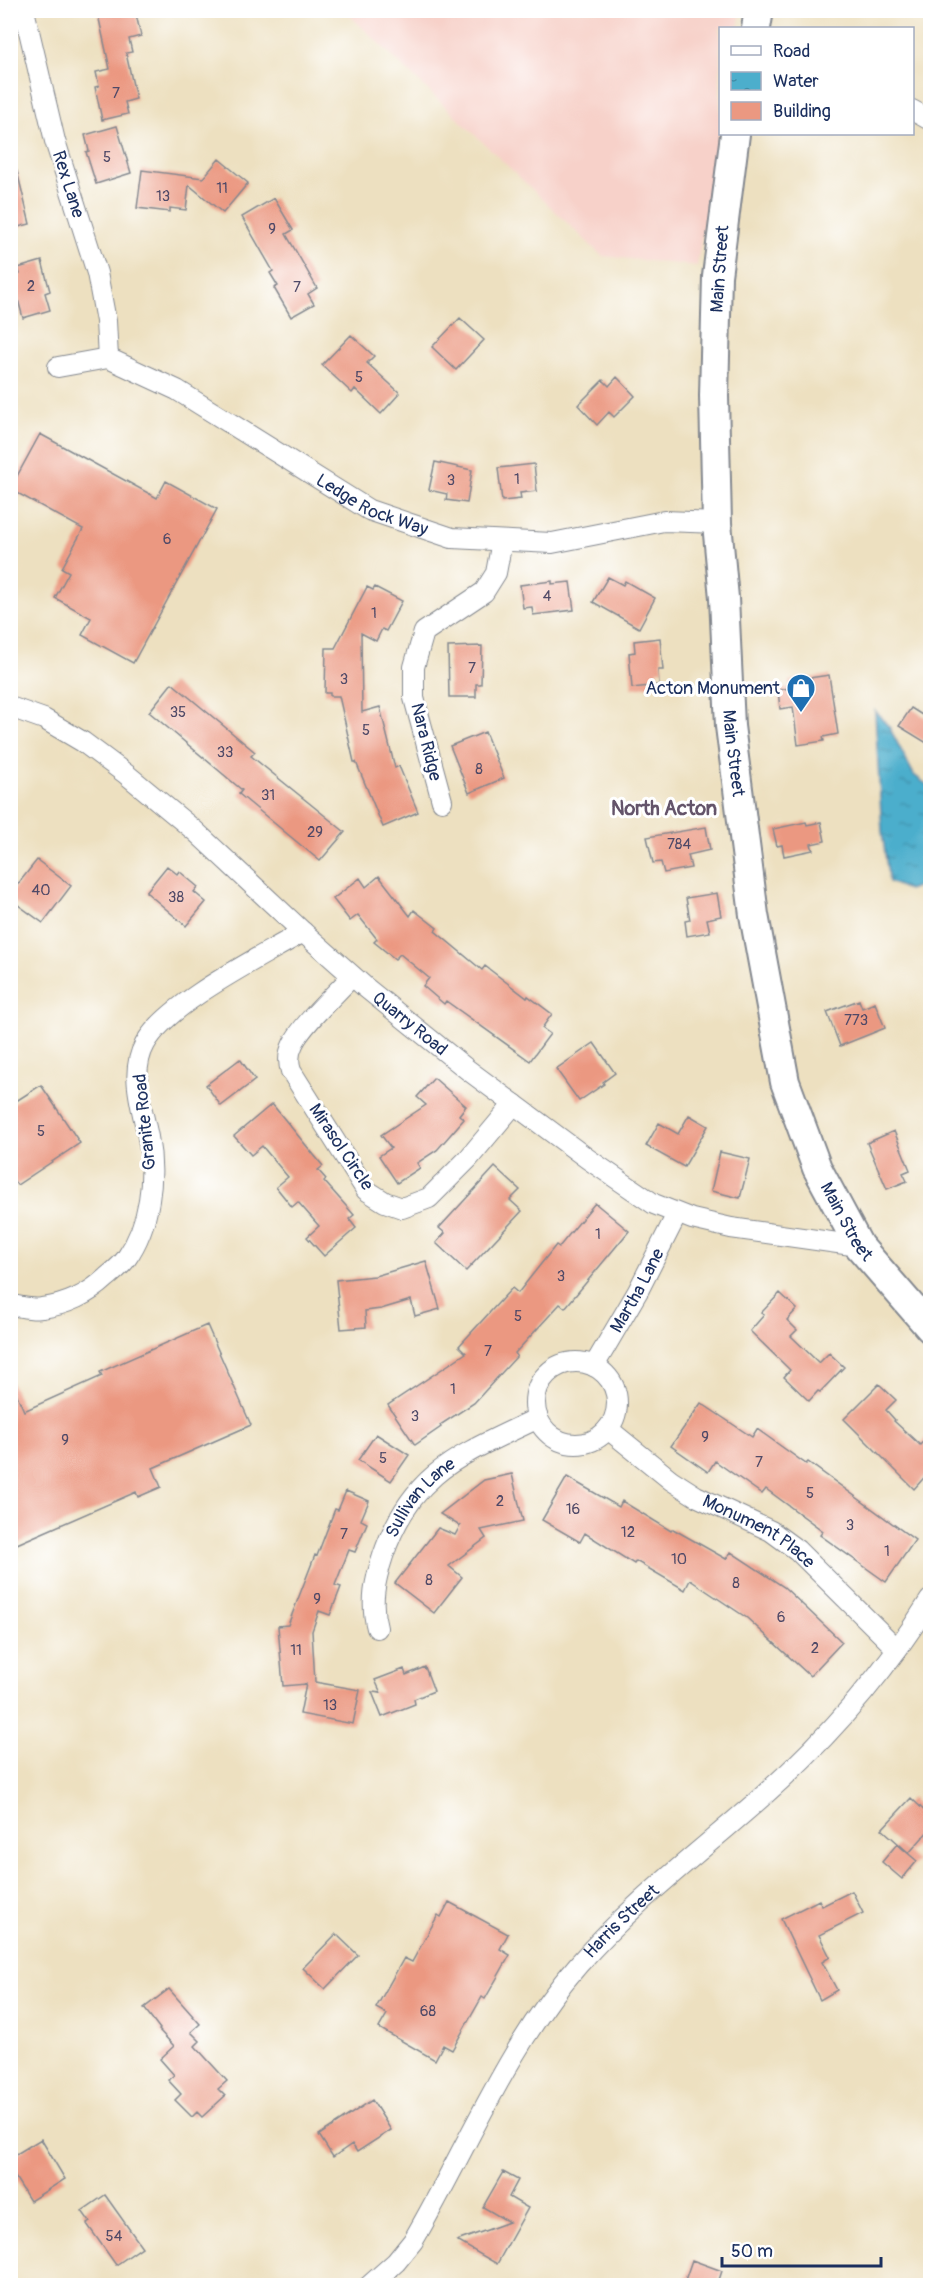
<svg xmlns="http://www.w3.org/2000/svg" width="941" height="2296" font-family="Pangolin,sans-serif">
  <style>
    .built { fill: #f7d1c9 }
    .water { fill: url(#water-ripples); stroke: #346e95; stroke-width: 1.5 }
    .building { fill: #eb9881 }
    .lines { fill: none; stroke-linecap: round; stroke-linejoin: round }
    .minor-casing { stroke: #84888f; stroke-width: 22 }
    .secondary-casing { stroke: #84888f; stroke-width: 32 }
    .minor { stroke: #fff; stroke-width: 20 }
    .secondary { stroke: #fff; stroke-width: 28 }
    .labels { text-anchor: middle; dominant-baseline: central; stroke-width: 6; stroke-linejoin: round; paint-order: stroke }
    .number-label { font-size: 15px; fill: #4f4967 }
    .street-label { font-size: 18px; fill: #1b2f5e; stroke: #fff }
    .poi-label { font-size: 18px; fill: #1b2f5e; stroke: #fff; text-anchor: end }
    .neighbourhood-label { font-size: 20px; font-weight: bold; fill: #64546a; stroke: #fff }
  </style>
  <defs>
    <pattern id="water-ripples" width="26" height="14" patternUnits="userSpaceOnUse" patternTransform="scale(1.5)"><rect width="26" height="14" fill="#4caecc"/><path d="M2 4q2-2 4 0t4 0M15 11q2-2 4 0t4 0" fill="none" stroke="#3e8ea9"/></pattern>
  </defs>
  <rect width="100%" height="100%" fill="#fff"/>
  <filter id="ink" filterUnits="userSpaceOnUse"><feTurbulence type="fractalNoise" baseFrequency=".0167" numOctaves="2"/><feDisplacementMap in="SourceGraphic" scale="12" xChannelSelector="R" yChannelSelector="G"/><feConvolveMatrix kernelMatrix="1 2 1 2 8 2 1 2 1" color-interpolation-filters="sRGB"/></filter>
  <filter id="wash" filterUnits="userSpaceOnUse"><feTurbulence type="fractalNoise" baseFrequency=".008" numOctaves="4" result="noise"/><feDisplacementMap in="SourceGraphic" scale="24" xChannelSelector="R" yChannelSelector="G"/><feGaussianBlur stdDeviation="1.35" result="paint"/><feColorMatrix in="noise" values="0 0 0 0 0 0 0 0 0 0 0 0 0 0 0 0 0 1.4 0 .05"/><feComposite in="paint" operator="in"/></filter>
  <g filter="url(#wash)">
    <rect width="100%" height="100%" fill="#ede0c0"/>
    <path class="built" d="M 345,11 L 741,11 L 738,28 L 720,28 L 720,127 L 697,266 L 602,256 Z"/>
    <path class="water" d="M 875,711 L 889,727 L 914,775 L 930,787 L 930,882 L 908,890 L 889,882 L 882,831 Z"/>
    <g id="blocks">
      <path class="building" d="M 97,10 L 135,10 L 141,36 L 129,39 L 132,52 L 126,53 L 136,99 L 125,102 L 128,114 L 102,120 L 95,87 L 99,86 L 96,72 L 110,69 Z
        M 117,126 L 131,173 L 96,184 L 86,152 L 89,151 L 85,135 Z
        M 219,159 L 248,183 L 223,213 L 189,185 L 186,210 L 170,208 L 170,212 L 137,208 L 142,170 L 203,178 Z
        M 10,171 L 17,171 L 30,224 L 10,229 Z
        M 274,198 L 293,230 L 286,234 L 317,288 L 308,294 L 314,304 L 291,317 L 274,288 L 278,286 L 270,273 L 273,271 L 242,217 Z
        M 42,261 L 50,291 L 45,293 L 50,310 L 23,318 L 13,281 L 17,280 L 15,275 L 20,274 L 18,268 Z
        M 460,318 L 484,340 L 456,370 L 432,347 Z
        M 351,335 L 374,356 L 367,363 L 400,393 L 381,414 L 355,389 L 352,393 L 322,365 Z
        M 617,377 L 635,396 L 614,417 L 609,412 L 597,425 L 578,405 L 603,380 L 609,386 Z
        M 40,434 L 157,498 L 166,481 L 217,509 L 133,663 L 82,635 L 91,618 L 55,598 L 69,572 L 62,568 L 83,529 L 10,489 Z
        M 435,462 L 472,470 L 467,503 L 446,500 L 447,494 L 429,490 Z
        M 534,464 L 537,491 L 520,493 L 521,499 L 502,501 L 498,468 Z
        M 608,577 L 623,585 L 625,581 L 655,598 L 639,628 L 593,602 Z
        M 552,581 L 552,584 L 570,582 L 574,610 L 533,615 L 532,607 L 523,608 L 520,585 Z
        M 367,587 L 373,590 L 375,587 L 402,601 L 386,631 L 382,629 L 376,641 L 361,633 L 362,712 L 380,707 L 395,768 L 399,766 L 418,812 L 383,827 L 356,762 L 354,762 L 339,696 L 330,696 L 330,693 L 325,693 L 326,648 L 335,648 Z
        M 660,638 L 663,670 L 658,670 L 659,685 L 632,688 L 629,653 L 635,652 L 634,641 Z
        M 482,646 L 481,684 L 476,684 L 476,697 L 449,697 L 448,647 Z
        M 829,675 L 838,734 L 823,737 L 824,741 L 798,745 L 793,707 L 780,709 L 778,690 L 790,688 L 789,681 Z
        M 172,683 L 255,752 L 251,756 L 345,832 L 320,861 L 239,794 L 242,790 L 149,712 Z
        M 911,708 L 930,720 L 930,745 L 899,726 Z
        M 485,732 L 504,778 L 469,793 L 450,746 Z
        M 806,822 L 807,825 L 821,822 L 825,841 L 811,844 L 813,850 L 784,856 L 782,845 L 777,846 L 773,829 Z
        M 706,827 L 710,850 L 688,855 L 691,868 L 664,873 L 661,862 L 653,863 L 647,837 Z
        M 37,860 L 71,886 L 43,923 L 10,899 L 10,894 Z
        M 167,866 L 177,874 L 179,871 L 198,887 L 194,892 L 206,902 L 186,926 L 146,892 Z
        M 379,876 L 410,916 L 414,910 L 437,928 L 435,931 L 482,970 L 485,966 L 527,998 L 528,996 L 552,1014 L 542,1028 L 550,1034 L 530,1061 L 446,1001 L 444,1004 L 423,986 L 429,978 L 400,954 L 395,959 L 374,942 L 377,939 L 358,915 L 350,921 L 333,899 L 360,878 L 366,887 Z
        M 717,893 L 721,916 L 707,919 L 710,932 L 687,936 L 685,921 L 690,920 L 686,898 Z
        M 859,1000 L 862,1008 L 875,1003 L 885,1028 L 840,1046 L 827,1012 Z
        M 594,1043 L 615,1073 L 603,1082 L 604,1084 L 579,1101 L 556,1069 Z
        M 240,1059 L 255,1080 L 221,1106 L 206,1085 Z
        M 434,1078 L 466,1106 L 459,1115 L 464,1119 L 437,1150 L 417,1163 L 420,1168 L 397,1183 L 379,1156 L 391,1148 L 381,1135 L 426,1105 L 417,1097 Z
        M 41,1085 L 80,1143 L 17,1185 L 10,1176 L 10,1105 Z
        M 272,1104 L 323,1166 L 318,1170 L 326,1179 L 324,1181 L 354,1215 L 349,1219 L 356,1228 L 324,1256 L 307,1237 L 319,1226 L 298,1202 L 292,1207 L 276,1187 L 288,1177 L 262,1146 L 251,1155 L 234,1136 Z
        M 689,1115 L 708,1126 L 684,1167 L 646,1146 L 659,1123 L 678,1134 Z
        M 894,1131 L 910,1170 L 903,1173 L 907,1181 L 887,1189 L 867,1143 Z
        M 720,1152 L 750,1159 L 740,1198 L 711,1191 Z
        M 495,1167 L 520,1190 L 510,1200 L 522,1211 L 466,1271 L 436,1243 L 445,1233 L 439,1228 Z
        M 595,1203 L 629,1231 L 565,1308 L 560,1304 L 515,1353 L 517,1356 L 474,1403 L 440,1425 L 441,1427 L 415,1445 L 388,1405 L 466,1353 L 459,1346 L 512,1288 L 518,1293 L 556,1245 L 559,1247 Z
        M 426,1261 L 440,1309 L 415,1316 L 411,1300 L 381,1309 L 365,1311 L 366,1327 L 341,1329 L 336,1280 L 375,1276 Z
        M 780,1293 L 797,1309 L 787,1320 L 797,1330 L 791,1336 L 819,1363 L 829,1353 L 844,1367 L 820,1392 L 818,1391 L 809,1401 L 784,1377 L 790,1370 L 750,1331 L 764,1315 L 761,1313 Z
        M 207,1325 L 251,1425 L 153,1468 L 161,1487 L 138,1497 L 136,1492 L 10,1547 L 10,1379 L 24,1411 L 102,1376 L 100,1372 Z
        M 879,1384 L 896,1400 L 886,1410 L 895,1420 L 894,1421 L 920,1445 L 930,1434 L 930,1471 L 914,1489 L 844,1419 Z
        M 701,1403 L 752,1437 L 757,1429 L 806,1464 L 808,1462 L 915,1540 L 886,1582 L 820,1535 L 823,1531 L 766,1489 L 762,1494 L 715,1461 L 708,1472 L 671,1446 Z
        M 376,1434 L 409,1455 L 391,1481 L 358,1460 Z
        M 512,1474 L 523,1521 L 481,1530 L 486,1538 L 449,1566 L 462,1577 L 434,1613 L 395,1583 L 438,1528 L 455,1535 L 460,1526 L 440,1514 L 484,1480 Z
        M 567,1477 L 619,1507 L 622,1501 L 671,1531 L 673,1529 L 726,1559 L 731,1552 L 784,1587 L 842,1642 L 810,1676 L 747,1618 L 690,1580 L 685,1590 L 636,1561 L 634,1564 L 585,1533 L 580,1542 L 542,1520 Z
        M 346,1491 L 369,1501 L 361,1520 L 367,1523 L 355,1552 L 349,1550 L 335,1585 L 341,1587 L 330,1615 L 319,1611 L 312,1631 L 315,1682 L 360,1690 L 353,1724 L 300,1714 L 306,1684 L 283,1686 L 278,1626 L 288,1625 L 315,1555 L 317,1556 L 335,1509 L 338,1510 Z
        M 425,1667 L 434,1691 L 414,1699 L 415,1704 L 382,1717 L 372,1692 L 381,1693 L 375,1680 L 404,1669 L 406,1675 Z
        M 911,1798 L 930,1816 L 930,1829 L 909,1853 L 882,1829 Z
        M 897,1844 L 917,1861 L 902,1879 L 882,1862 Z
        M 852,1891 L 863,1913 L 819,1935 L 830,1957 L 822,1962 L 837,1990 L 820,2000 L 781,1919 L 819,1900 L 822,1906 Z
        M 449,1902 L 508,1934 L 500,1949 L 510,1955 L 485,1999 L 482,1997 L 452,2050 L 443,2045 L 435,2060 L 379,2028 L 387,2014 L 376,2008 L 404,1958 L 412,1962 L 438,1915 L 441,1917 Z
        M 336,1934 L 358,1955 L 325,1989 L 303,1968 Z
        M 169,1989 L 200,2024 L 191,2032 L 200,2041 L 195,2046 L 227,2081 L 218,2089 L 225,2096 L 202,2117 L 197,2112 L 192,2117 L 175,2100 L 181,2094 L 168,2080 L 174,2075 L 160,2059 L 174,2046 L 159,2030 L 160,2029 L 144,2008 Z
        M 372,2100 L 391,2130 L 357,2152 L 352,2144 L 333,2157 L 319,2135 Z
        M 41,2139 L 65,2179 L 30,2201 L 10,2169 L 10,2158 Z
        M 503,2172 L 518,2180 L 509,2197 L 528,2208 L 497,2264 L 457,2241 L 509,2222 L 483,2207 Z
        M 105,2195 L 142,2247 L 116,2265 L 87,2224 L 90,2222 L 82,2211 Z
        M 692,2260 L 722,2271 L 717,2286 L 683,2286 Z"/>
    </g>
  </g>
  <g filter="url(#ink)">
    <use href="#blocks" fill-opacity="0" stroke="#84888f" stroke-width="1.5"/>
    <g class="lines">
      <g class="minor-casing">
        <g id="minor">
          <path id="s1" d="M 24,10 L 55,141 L 97,273 L 106,321 L 108,358"/>
          <path d="M 912,110 L 930,120"/>
          <path id="s2" d="M 58,367 L 108,358 L 177,390 L 369,510 L 452,538 L 552,543 L 664,521 L 717,523"/>
          <path id="s3" d="M 10,707 L 44,719 L 83,742 L 126,774 L 195,831 L 303,932 L 365,987 L 468,1070 L 588,1159 L 654,1204 L 692,1219 L 731,1228 L 859,1246"/>
          <path d="M 442,801 L 414,698 L 414,667 L 424,632 L 484,592 L 496,573 L 502,541"/>
          <path d="M 352,976 C 337,993 302,1024 293,1044 C 289,1052 288,1062 291,1071 L 366,1190 L 385,1202 L 402,1208 L 429,1198 L 468,1159 L 514,1104"/>
          <path d="M 10,1305 C 20,1306 32,1310 42,1308 C 66,1305 89,1294 106,1278 C 113,1272 121,1266 126,1259 C 150,1225 156,1177 148,1137 C 142,1107 129,1073 145,1044 C 167,1003 261,957 303,932"/>
          <circle cx="576" cy="1403" r="41"/>
          <path id="s4" d="M 594,1366 L 638,1291 L 677,1214"/>
          <path id="s5" d="M 608,1429 L 671,1480 L 696,1496 L 771,1531 L 797,1550 L 897,1649"/>
          <path id="s6" d="M 377,1628 C 370,1603 375,1580 383,1556 C 412,1470 462,1455 538,1418"/>
          <path id="s7" d="M 369,2286 L 396,2262 L 413,2241 C 467,2149 507,2046 578,1965 C 633,1902 701,1851 763,1796 C 827,1739 885,1673 930,1600"/>
        </g>
      </g>
      <g class="secondary-casing">
        <g id="secondary">
          <path d="M 756,28 L 759,10"/>
          <path id="s8" d="M 735,134 L 717,276 L 714,396 L 717,523 L 724,598 L 730,726 L 754,915 L 785,1082 L 817,1168 L 859,1246 L 930,1328"/>
        </g>
      </g>
      <use href="#minor" class="minor"/>
      <use href="#secondary" class="secondary"/>
    </g>
  </g>
  <defs>
    <g id="shop-pin" transform="scale(1.5)"><path d="M0 17L-7.5 6A9.5 9.5 0 1 1 7.5 6Z" fill="#1f6fb2" stroke="#fff"/><path d="M-5-2.5h2.3a2.7 3.5 0 0 1 5.4 0H5L5.5 6h-11ZM-1.5-2.5h3a1.5 2.3 0 0 0-3 0Z" fill="#fff"/></g>
  </defs>
  <g fill-rule="evenodd">
    <use href="#shop-pin" x="801" y="688"/>
  </g>
  <g class="labels">
    <g class="number-label">
      <text x="116" y="93">7</text>
      <text x="107" y="157">5</text>
      <text x="222" y="188">11</text>
      <text x="163" y="196">13</text>
      <text x="272" y="229">9</text>
      <text x="31" y="286">2</text>
      <text x="297" y="287">7</text>
      <text x="359" y="377">5</text>
      <text x="517" y="479">1</text>
      <text x="451" y="480">3</text>
      <text x="167" y="539">6</text>
      <text x="547" y="596">4</text>
      <text x="374" y="613">1</text>
      <text x="472" y="668">7</text>
      <text x="344" y="679">3</text>
      <text x="178" y="712">35</text>
      <text x="366" y="730">5</text>
      <text x="225" y="752">33</text>
      <text x="479" y="769">8</text>
      <text x="268" y="795">31</text>
      <text x="315" y="832">29</text>
      <text x="679" y="844">784</text>
      <text x="41" y="890">40</text>
      <text x="176" y="897">38</text>
      <text x="856" y="1020">773</text>
      <text x="41" y="1131">5</text>
      <text x="598" y="1234">1</text>
      <text x="561" y="1276">3</text>
      <text x="518" y="1316">5</text>
      <text x="488" y="1351">7</text>
      <text x="453" y="1389">1</text>
      <text x="415" y="1416">3</text>
      <text x="705" y="1437">9</text>
      <text x="65" y="1440">9</text>
      <text x="383" y="1458">5</text>
      <text x="759" y="1462">7</text>
      <text x="810" y="1493">5</text>
      <text x="500" y="1501">2</text>
      <text x="573" y="1509">16</text>
      <text x="850" y="1525">3</text>
      <text x="628" y="1532">12</text>
      <text x="344" y="1534">7</text>
      <text x="887" y="1551">1</text>
      <text x="679" y="1559">10</text>
      <text x="429" y="1580">8</text>
      <text x="736" y="1583">8</text>
      <text x="317" y="1599">9</text>
      <text x="781" y="1617">6</text>
      <text x="815" y="1648">2</text>
      <text x="296" y="1650">11</text>
      <text x="330" y="1705">13</text>
      <text x="428" y="2011">68</text>
      <text x="114" y="2236">54</text>
    </g>
    <g class="street-label">
      <text stroke="none"><textPath href="#s1" startOffset="180">Rex Lane</textPath></text>
      <text transform="translate(720 269) rotate(-86)">Main Street</text>
      <text stroke="none"><textPath href="#s2" startOffset="354">Ledge Rock Way</textPath></text>
      <text transform="translate(426 742) rotate(76)">Nara Ridge</text>
      <text stroke="none"><textPath href="#s8" startOffset="621">Main Street</textPath></text>
      <text stroke="none"><textPath href="#s3" startOffset="513">Quarry Road</textPath></text>
      <text transform="translate(145 1122) rotate(-96)">Granite Road</text>
      <text transform="translate(341 1147) rotate(56)">Mirasol Circle</text>
      <text stroke="none"><textPath href="#s8" startOffset="1107">Main Street</textPath></text>
      <text stroke="none"><textPath href="#s4" startOffset="87">Martha Lane</textPath></text>
      <text stroke="none"><textPath href="#s6" startOffset="144">Sullivan Lane</textPath></text>
      <text stroke="none"><textPath href="#s5" startOffset="183">Monument Place</textPath></text>
      <text stroke="none"><textPath href="#s7" startOffset="447">Harris Street</textPath></text>
    </g>
    <g class="poi-label">
      <text x="780" y="688">Acton Monument</text>
    </g>
    <g class="neighbourhood-label">
      <text x="664" y="808">North Acton</text>
    </g>
  </g>
  <rect width="941" height="2296" fill="none" stroke="#fff" stroke-width="36"/>
  <rect x="719" y="27" width="195" height="108" fill="#ffffff" stroke="#a4acbf" stroke-width="1.5"/>
  <rect x="731" y="46" width="30" height="9" fill="#ffffff" stroke="#a4acbf" stroke-width="1.5"/>
  <text x="773" y="57" font-size="18" fill="#1b2f5e">Road</text>
  <rect x="731" y="72" width="30" height="18" fill="url(#water-ripples)" stroke="#a4acbf" stroke-width="1.5"/>
  <text x="773" y="87" font-size="18" fill="#1b2f5e">Water</text>
  <rect x="731" y="102" width="30" height="18" fill="#eb9881" stroke="#a4acbf" stroke-width="1.5"/>
  <text x="773" y="117" font-size="18" fill="#1b2f5e">Building</text>
  <path d="M722 2257v9h159v-9" fill="none" stroke="#1b2f5e" stroke-width="3"/>
  <text x="731" y="2257" font-size="18" fill="#1b2f5e" stroke="#ffffff" stroke-width="4.5" paint-order="stroke">50 m</text>
</svg>
